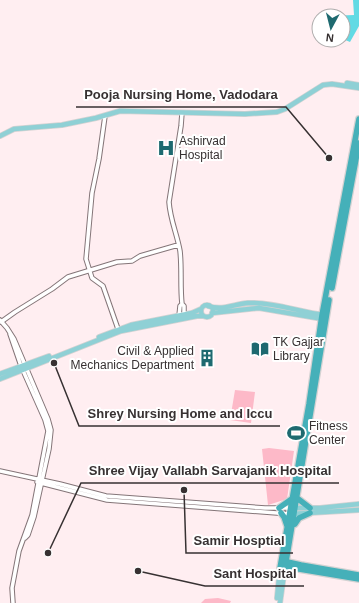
<svg xmlns="http://www.w3.org/2000/svg" width="359" height="603" font-family="Arial,sans-serif">
  <style>
    .green { fill: #fdb9c8 }
    .water { fill: #62dae4 }
    .lines { fill: none; stroke-linecap: round; stroke-linejoin: round }
    .minor-casing { stroke: #847578; stroke-width: 5.5 }
    .major-casing { stroke: #d3d2d2; stroke-width: 6 }
    .highway-casing { stroke: #d3d2d2; stroke-width: 8 }
    .minor { stroke: #fff; stroke-width: 3.5 }
    .major { stroke: #8fd0d5; stroke-width: 4.5 }
    .highway { stroke: #45b0b9; stroke-width: 5.5 }
    .labels { text-anchor: middle; dominant-baseline: central; stroke-width: 4; stroke-linejoin: round; paint-order: stroke }
    .poi-label { font-size: 12px; fill: #373132; stroke: #fff; text-anchor: start }
    .leader { fill: none; stroke: #373132; stroke-width: 1.5 }
    .callout-dot { fill: #373132; stroke: #fff; stroke-width: 1.5 }
    .callout-label { font-size: 13px; text-anchor: middle; font-weight: bold; fill: #373132; stroke: #fff; stroke-width: 4; stroke-linejoin: round; paint-order: stroke }
  </style>
  <rect width="100%" height="100%" fill="#ffeef1"/>
  <path class="green" d="M 235,390 L 255,392 L 251,423 L 230,420 Z
    M 269,448 L 294,451 L 287,499 L 268,505 L 262,449 Z
    M 218,598 L 231,601 L 230,603 L 201,603 L 205,599 Z"/>
  <path class="water" d="M 353,0 L 359,0 L 359,26 L 350,42 L 343,39 L 343,16 L 329,16 L 354,15 Z"/>
  <g class="lines">
    <g class="minor-casing">
      <path id="minor" d="M 182,113 L 181,126 L 169,202 C 170,219 177,234 180,251 C 182,268 180,287 182,304 L 184,306 L 184,316
        M 105,116 L 99,159 L 92,193 L 86,259 L 92,278 L 103,286 L 118,329
        M 179,316 L 180,306 L 182,304
        M 0,320 L 7,328 L 14,339 L 48,419 L 51,430 L 49,449 L 34,517 L 28,535 L 25,538
        M 1,322 L 15,312 L 52,289 L 68,277 L 117,262 L 132,261 L 140,256 L 178,245
        M 10,334 L 21,366 L 45,420 L 48,431 L 32,515 L 19,551 L 12,588 L 13,603
        M 0,471 L 60,484 L 106,496 L 265,508 L 291,508
        M 37,482 L 107,500 L 290,514"/>
    </g>
    <g class="major-casing">
      <path id="major" d="M 347,83 L 359,85
        M 0,136 L 14,129 L 62,125 L 96,118 L 120,111 L 245,114 L 277,112 L 285,109 L 323,85 L 332,84 L 359,88
        M201 311a6 6 0 1 1 12 0a6 6 0 1 1-12 0Z
        M 208,306 C 223,311 234,304 248,303 C 274,302 299,312 325,315
        M 212,313 L 259,308 L 323,319
        M 99,337 L 131,325 L 192,313 L 201,309
        M 0,374 L 49,356
        M 0,379 L 121,331 L 197,316 L 203,316
        M 293,508 L 320,508 L 359,504
        M 291,514 L 359,510
        M 277,598 L 280,568
        M 280,603 L 284,574"/>
    </g>
    <g class="highway-casing">
      <path id="highway" d="M 359,119 L 322,315 L 309,404 L 280,568 L 293,568 L 359,579
        M 332,288 L 359,143
        M 297,498 L 310,508
        M 279,508 L 293,498
        M 281,513 L 284,517 L 287,526
        M 295,524 L 299,518 L 310,513
        M 283,561 L 301,565 L 359,575
        M 285,568 L 329,300
        M 283,577 L 289,571 L 295,569"/>
    </g>
    <use href="#minor" class="minor"/>
    <use href="#major" class="major"/>
    <use href="#highway" class="highway"/>
  </g>
  <defs>
    <g id="hospital-bare" transform="scale(1.38)"><path d="M-5-5h3v3.5h4V-5h3V5h-3V1.5h-4V5h-3Z" fill="#1e6a70" stroke="#fff" stroke-width="2.5" paint-order="stroke"/></g>
    <g id="library-bare" transform="scale(1.38)"><path d="M-6-4Q-3-5.5-.7-3.5V5Q-3 3-6 4ZM6-4Q3-5.5 .7-3.5V5Q3 3 6 4Z" fill="#1e6a70" stroke="#fff" stroke-width="2.5" paint-order="stroke"/></g>
    <g id="building-bare" transform="scale(1.38)"><path d="M-4-6H4V6H1V3H-1V6H-4ZM-2.5-4.3h1.7v1.8h-1.7ZM.8-4.3h1.7v1.8H.8ZM-2.5-1h1.7V.8h-1.7ZM.8-1h1.7V.8H.8Z" fill="#1e6a70" stroke="#fff" stroke-width="2.5" paint-order="stroke"/></g>
    <g id="stadium-bare" transform="scale(1.38)"><path d="M0-5a6.5 5 0 1 0 0 10a6.5 5 0 1 0 0-10ZM-3.5-1.8h7v3.6h-7Z" fill="#1e6a70" stroke="#fff" stroke-width="2.5" paint-order="stroke"/></g>
  </defs>
  <g fill-rule="evenodd">
    <use href="#hospital-bare" x="166" y="148"/>
    <use href="#library-bare" x="260" y="349"/>
    <use href="#building-bare" x="207" y="358"/>
    <use href="#stadium-bare" x="296" y="433"/>
  </g>
  <g class="labels">
    <g class="poi-label">
      <text x="179" y="141">Ashirvad<tspan x="179" dy="14">Hospital</tspan></text>
      <text x="273" y="342">TK Gajjar<tspan x="273" dy="14">Library</tspan></text>
      <text x="194" y="351" text-anchor="end">Civil &amp; Applied<tspan x="194" dy="14">Mechanics Department</tspan></text>
      <text x="309" y="426">Fitness<tspan x="309" dy="14">Center</tspan></text>
    </g>
  </g>
  <path class="leader" d="M329 158L286 107H76M54 363L79 426H280M48 553L81 483H339M184 490L186 553H293M138 571L205 586H304"/>
  <g class="callout-dot">
    <circle cx="329" cy="158" r="4"/>
    <circle cx="54" cy="363" r="4"/>
    <circle cx="48" cy="553" r="4"/>
    <circle cx="184" cy="490" r="4"/>
    <circle cx="138" cy="571" r="4"/>
  </g>
  <g class="callout-label">
    <text x="181" y="99">Pooja Nursing Home, Vadodara</text>
    <text x="180" y="418">Shrey Nursing Home and Iccu</text>
    <text x="210" y="475">Shree Vijay Vallabh Sarvajanik Hospital</text>
    <text x="239" y="545">Samir Hosptial</text>
    <text x="255" y="578">Sant Hospital</text>
  </g>
  <g transform="translate(331 28) rotate(187)"><circle r="19" fill="#ffffff" stroke="#afadad"/>
  <path d="M0-3L7 15L0 10L-7 15Z" fill="#1e6a70"/>
  <text y="-6" font-size="11" font-weight="bold" text-anchor="middle" fill="#373132">N</text>
  </g>
</svg>
